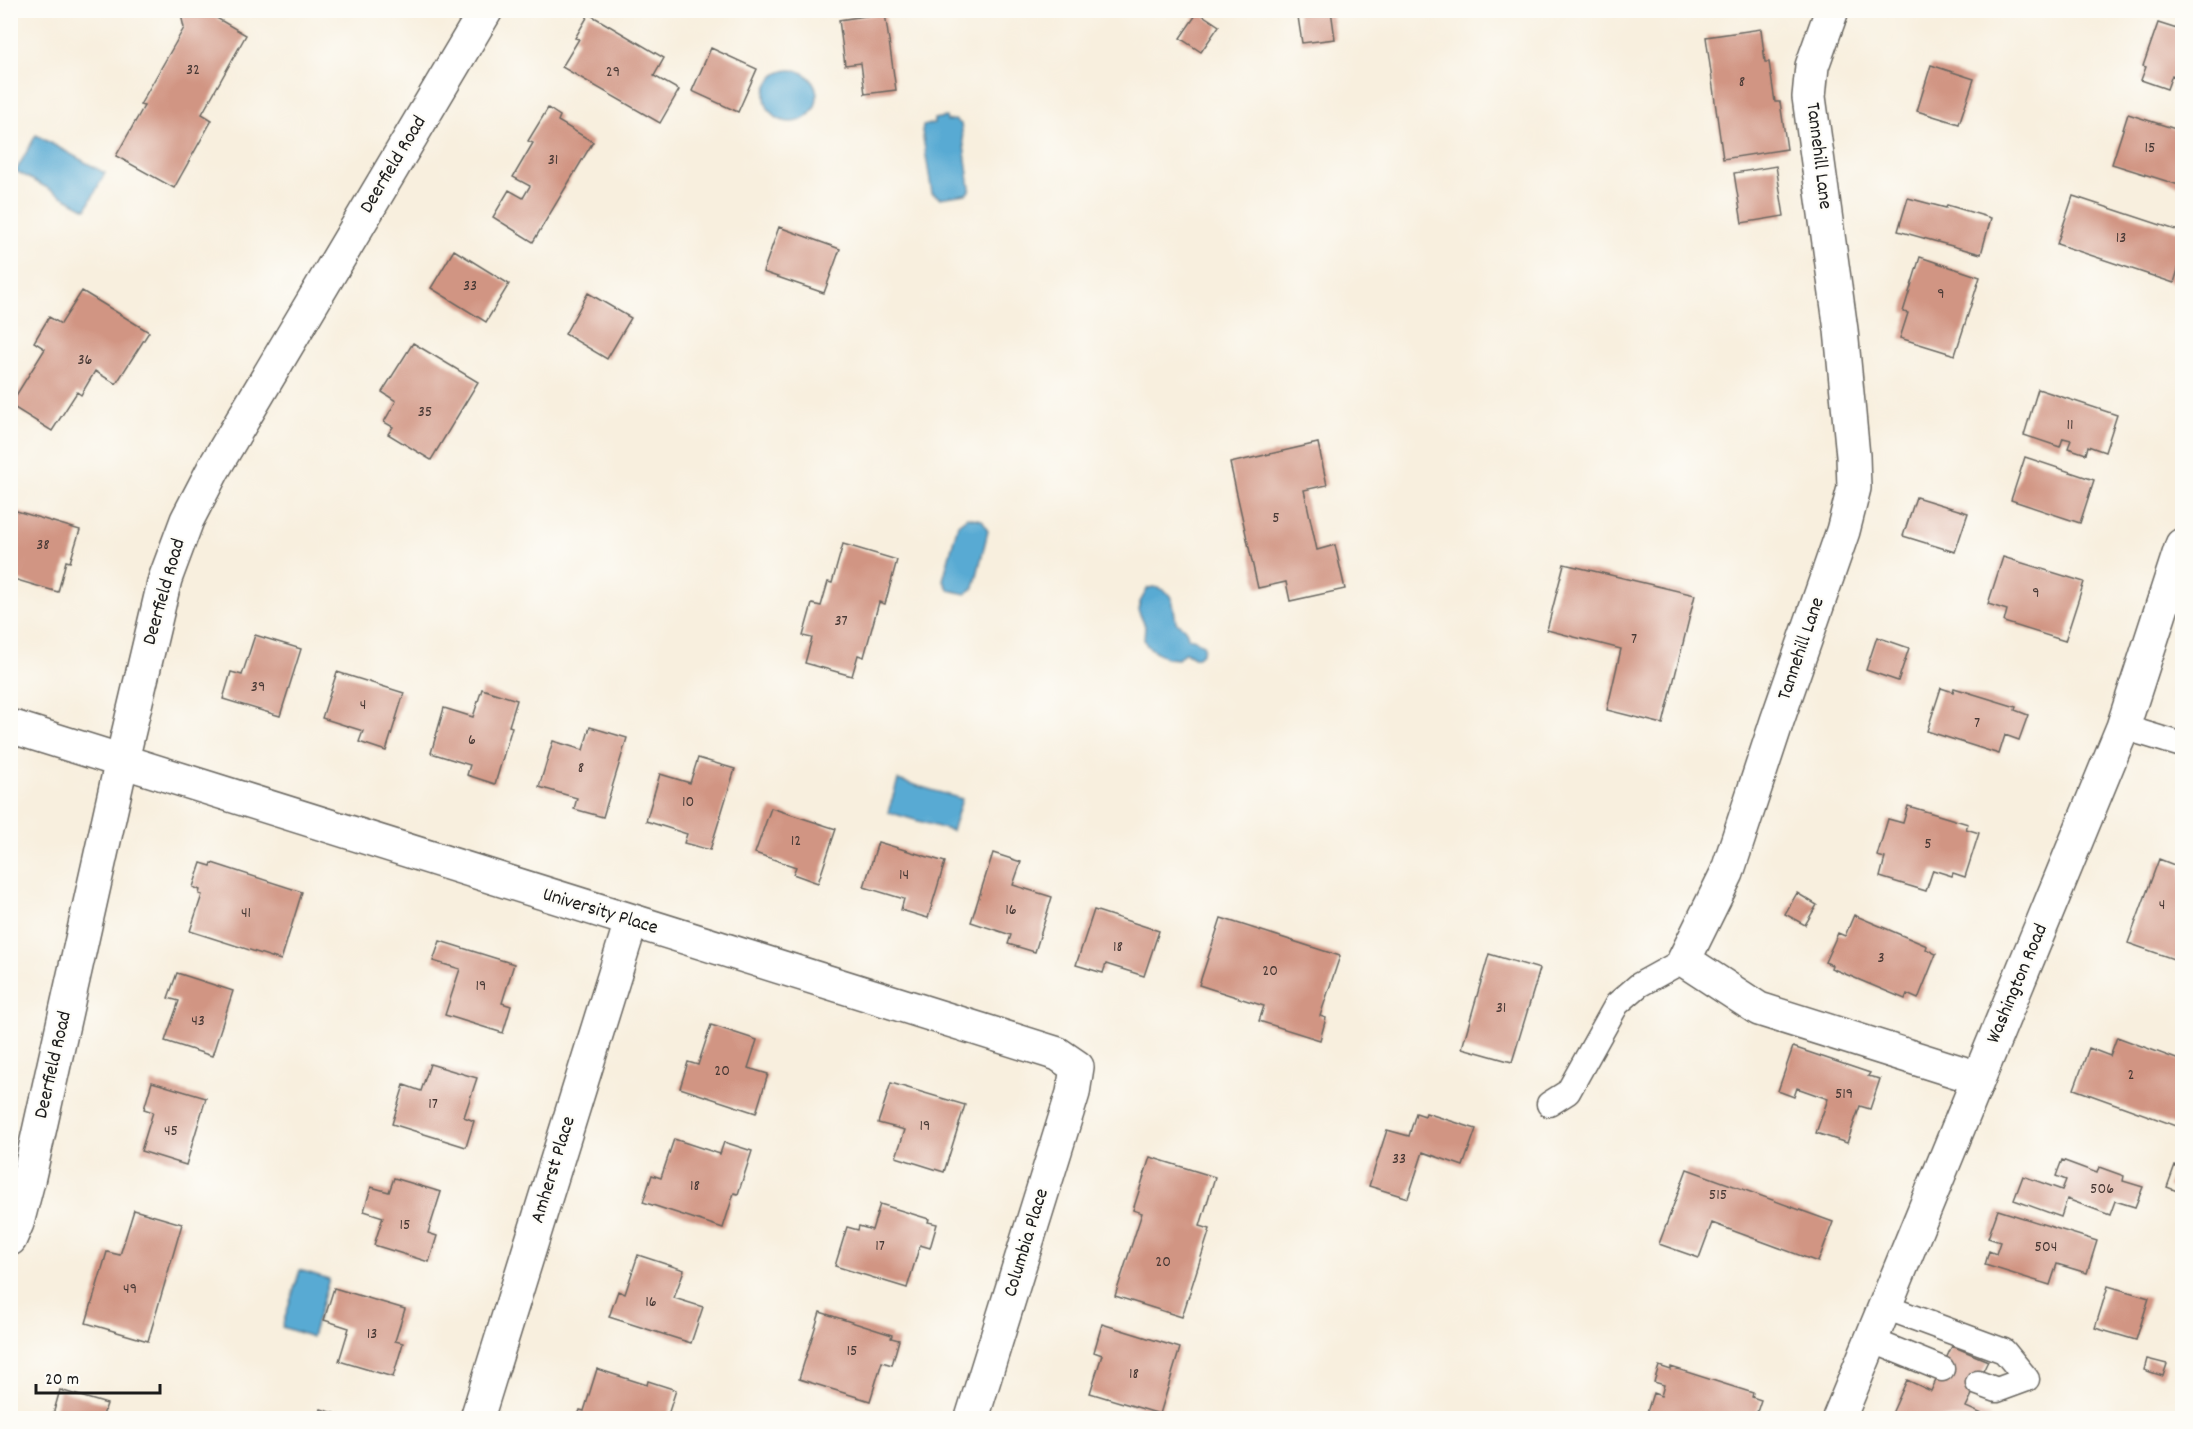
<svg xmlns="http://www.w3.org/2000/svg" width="2193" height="1429" font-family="Dekko,sans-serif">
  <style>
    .water { fill: #58aad3; stroke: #3a6378; stroke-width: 1.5 }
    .building { fill: #d19583 }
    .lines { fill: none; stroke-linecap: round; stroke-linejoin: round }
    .service-casing { stroke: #696660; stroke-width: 27 }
    .minor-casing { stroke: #696660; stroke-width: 36 }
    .primary-casing { stroke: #696660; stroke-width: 36 }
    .service { stroke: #fff; stroke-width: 24 }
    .minor { stroke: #fff; stroke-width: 33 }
    .primary { stroke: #fff; stroke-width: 33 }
    .labels { text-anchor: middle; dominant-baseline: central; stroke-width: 4.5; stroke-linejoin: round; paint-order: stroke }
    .number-label { font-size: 16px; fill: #493a36 }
    .street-label { font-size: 20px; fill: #1c1c1c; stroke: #fdfcf7 }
  </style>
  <rect width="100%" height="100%" fill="#fdfcf7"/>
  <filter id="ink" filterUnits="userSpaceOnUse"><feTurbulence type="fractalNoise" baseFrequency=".0167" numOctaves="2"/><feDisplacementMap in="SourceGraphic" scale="12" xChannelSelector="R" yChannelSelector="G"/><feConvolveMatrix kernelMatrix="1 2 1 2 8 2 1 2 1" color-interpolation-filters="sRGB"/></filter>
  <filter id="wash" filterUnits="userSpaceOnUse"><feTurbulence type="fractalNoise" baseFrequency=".008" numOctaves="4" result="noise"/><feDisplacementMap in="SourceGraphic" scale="24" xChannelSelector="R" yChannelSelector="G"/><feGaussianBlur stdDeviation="1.35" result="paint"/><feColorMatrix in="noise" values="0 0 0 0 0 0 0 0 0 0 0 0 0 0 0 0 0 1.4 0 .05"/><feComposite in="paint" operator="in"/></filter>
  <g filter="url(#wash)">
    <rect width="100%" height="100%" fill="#f8efde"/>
    <path class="water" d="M765 96a26 26 0 1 1 52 0a26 26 0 1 1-52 0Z
      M 946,117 L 947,121 L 955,120 L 961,124 L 970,188 L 970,191 L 966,194 L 940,198 L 932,193 L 922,131 L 923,126 L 934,123 L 934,119 Z
      M 36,135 L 105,173 L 86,209 L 16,171 Z
      M 967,517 L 982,520 L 988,531 L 974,588 L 965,594 L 949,590 L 943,580 L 958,524 Z
      M 1154,587 C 1175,590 1173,605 1176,622 C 1182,626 1188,630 1188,638 L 1196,640 L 1204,646 C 1204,652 1201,656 1195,658 L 1185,652 L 1178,659 L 1166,658 L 1147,646 L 1144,639 L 1145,626 L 1138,610 L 1140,602 L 1148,588 Z
      M 898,780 L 962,799 L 952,831 L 888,812 Z
      M 300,1270 L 329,1279 L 312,1337 L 282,1327 Z"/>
    <g id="blocks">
      <path class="building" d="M 180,10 L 203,10 L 246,35 L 202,114 L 212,120 L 174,188 L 116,156 L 144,106 L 140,105 L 184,28 Z
        M 1297,10 L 1331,10 L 1335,39 L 1302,43 Z
        M 1198,12 L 1219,26 L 1201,52 L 1180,38 Z
        M 885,13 L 896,90 L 865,94 L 861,63 L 845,65 L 839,20 Z
        M 589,14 L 664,58 L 654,76 L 679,90 L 660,123 L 562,67 L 579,39 L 575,38 Z
        M 2182,22 L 2182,79 L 2172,75 L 2167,89 L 2141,80 L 2146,67 L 2143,66 L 2158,23 L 2180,30 Z
        M 1761,29 L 1765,62 L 1769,62 L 1775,102 L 1780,102 L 1787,149 L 1723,159 L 1706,37 Z
        M 711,48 L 757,69 L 738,112 L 692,91 Z
        M 1931,65 L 1974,79 L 1959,124 L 1917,111 Z
        M 548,108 L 560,116 L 558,121 L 593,142 L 533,242 L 493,217 L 509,190 L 523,198 L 530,186 L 513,177 L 533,143 L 528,141 Z
        M 2128,114 L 2182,131 L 2182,186 L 2112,164 Z
        M 1776,166 L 1784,216 L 1742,223 L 1734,173 Z
        M 2073,196 L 2182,232 L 2182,256 L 2174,283 L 2057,244 Z
        M 1908,198 L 1946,208 L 1947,205 L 1991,218 L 1981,254 L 1898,231 Z
        M 779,227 L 840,249 L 824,293 L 763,272 Z
        M 454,250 L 509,284 L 486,322 L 431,288 Z
        M 1920,257 L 1980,277 L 1955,355 L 1900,338 L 1908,313 L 1903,312 Z
        M 82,291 L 149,332 L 116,384 L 95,371 L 81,395 L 77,392 L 52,431 L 10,405 L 45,349 L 34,342 L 49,317 L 61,324 Z
        M 588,293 L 631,318 L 607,359 L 565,334 Z
        M 413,343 L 478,382 L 431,460 L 388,434 L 393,427 L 384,422 L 396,401 L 382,392 Z
        M 2038,389 L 2117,415 L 2105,452 L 2088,446 L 2086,454 L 2068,448 L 2071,440 L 2063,438 L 2060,447 L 2024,435 Z
        M 1318,443 L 1327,485 L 1304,490 L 1317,550 L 1335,545 L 1345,589 L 1290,601 L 1286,582 L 1258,588 L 1230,463 Z
        M 2025,457 L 2094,480 L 2080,523 L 2011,500 Z
        M 1916,497 L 1968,513 L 1955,552 L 1903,536 Z
        M 10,509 L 80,530 L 70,562 L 66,561 L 58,592 L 10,578 Z
        M 843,544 L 897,560 L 885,604 L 879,602 L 864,657 L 858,655 L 852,676 L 805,663 L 812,638 L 803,636 L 812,604 L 821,606 L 828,582 L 832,583 Z
        M 2003,557 L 2084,582 L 2065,641 L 2004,622 L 2007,610 L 1988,604 Z
        M 1564,564 L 1695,595 L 1663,724 L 1607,710 L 1621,649 L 1547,630 Z
        M 255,635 L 301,649 L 280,716 L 223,699 L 231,672 L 242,675 Z
        M 1877,637 L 1909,648 L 1898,681 L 1866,670 Z
        M 337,672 L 404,693 L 386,751 L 359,742 L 363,731 L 322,718 Z
        M 1941,688 L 1953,692 L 1954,688 L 2016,707 L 2015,710 L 2028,715 L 2019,740 L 2005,735 L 1999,754 L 1927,731 Z
        M 482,689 L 517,700 L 509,726 L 512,727 L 495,784 L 467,775 L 470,765 L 431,753 L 444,708 L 473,717 Z
        M 590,727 L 627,738 L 603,817 L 574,809 L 577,798 L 539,787 L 553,741 L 583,750 Z
        M 698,758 L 735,769 L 710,850 L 684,843 L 687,834 L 646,821 L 660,774 L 690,783 Z
        M 1908,806 L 1968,824 L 1966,829 L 1979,833 L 1965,877 L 1953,873 L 1952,876 L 1933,870 L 1926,891 L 1880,877 L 1885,858 L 1877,856 L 1888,819 L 1903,823 Z
        M 771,808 L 836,829 L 818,883 L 793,874 L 796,867 L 755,853 Z
        M 878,842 L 945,862 L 928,918 L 901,910 L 904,899 L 864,887 Z
        M 993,853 L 1021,862 L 1013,885 L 1052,897 L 1035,952 L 1008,944 L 1011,935 L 971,922 Z
        M 2159,859 L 2182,868 L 2182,962 L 2128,943 Z
        M 201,863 L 211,866 L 212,863 L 302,892 L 281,960 L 190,931 L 202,895 L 199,894 L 200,890 L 193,887 Z
        M 1797,893 L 1817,905 L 1805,925 L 1785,914 Z
        M 1094,910 L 1159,931 L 1144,976 L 1106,964 L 1103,973 L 1076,965 Z
        M 1854,915 L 1927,946 L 1926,949 L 1936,954 L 1918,999 L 1907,994 L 1905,999 L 1831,968 L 1832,965 L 1825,962 L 1838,933 L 1845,936 Z
        M 1221,918 L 1340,956 L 1320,1016 L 1326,1018 L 1320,1040 L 1259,1021 L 1264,1006 L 1199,985 Z
        M 440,941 L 514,964 L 502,1003 L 511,1006 L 503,1033 L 445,1015 L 460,969 L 433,961 Z
        M 1489,954 L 1540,969 L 1512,1062 L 1462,1048 Z
        M 177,973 L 233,991 L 212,1056 L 165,1041 L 179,1001 L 168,998 Z
        M 711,1025 L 757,1040 L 748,1068 L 768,1074 L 756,1113 L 680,1088 L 688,1062 L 698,1065 Z
        M 2117,1037 L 2182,1061 L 2182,1128 L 2074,1089 L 2089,1048 L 2110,1056 Z
        M 1793,1047 L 1870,1073 L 1868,1076 L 1880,1079 L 1870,1109 L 1860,1106 L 1847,1143 L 1816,1133 L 1828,1099 L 1797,1088 L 1794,1097 L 1778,1091 Z
        M 430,1064 L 477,1078 L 464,1117 L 474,1121 L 466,1147 L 392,1124 L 404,1085 L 421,1091 Z
        M 152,1082 L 206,1098 L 186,1165 L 141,1151 L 153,1112 L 144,1109 Z
        M 891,1083 L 965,1105 L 944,1172 L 896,1157 L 905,1130 L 878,1123 Z
        M 1416,1113 L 1425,1116 L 1426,1113 L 1476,1129 L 1463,1166 L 1423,1152 L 1408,1198 L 1369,1186 L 1387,1130 L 1409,1136 Z
        M 674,1139 L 720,1154 L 724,1142 L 752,1151 L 738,1194 L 734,1193 L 723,1228 L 643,1202 L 652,1175 L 661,1178 Z
        M 1150,1157 L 1215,1177 L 1200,1226 L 1210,1229 L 1182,1317 L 1115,1296 L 1142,1213 L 1133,1210 Z
        M 2062,1160 L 2097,1173 L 2099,1167 L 2124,1176 L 2123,1181 L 2143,1187 L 2135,1207 L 2115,1201 L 2110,1215 L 2067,1199 L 2061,1217 L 2014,1200 L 2023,1176 L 2062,1190 L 2066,1180 L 2056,1176 Z
        M 2175,1165 L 2182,1168 L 2182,1193 L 2167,1187 Z
        M 1687,1169 L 1833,1222 L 1818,1262 L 1712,1223 L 1699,1258 L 1659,1244 Z
        M 394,1178 L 441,1192 L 428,1233 L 437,1236 L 429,1262 L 374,1245 L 383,1217 L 364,1211 L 371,1187 L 389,1192 Z
        M 880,1204 L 929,1219 L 928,1222 L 937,1224 L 930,1248 L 920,1245 L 907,1288 L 835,1266 L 847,1227 L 858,1230 L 859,1226 L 872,1230 Z
        M 134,1210 L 182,1224 L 148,1341 L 86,1323 L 107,1252 L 120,1255 Z
        M 1998,1210 L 2097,1241 L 2087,1273 L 2057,1264 L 2050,1285 L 1985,1265 L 1989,1251 L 1996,1254 L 2000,1242 L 1988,1238 Z
        M 638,1255 L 684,1270 L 674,1298 L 703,1307 L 691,1343 L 609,1317 L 618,1291 L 625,1294 Z
        M 2108,1286 L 2149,1298 L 2136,1340 L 2095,1328 Z
        M 334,1288 L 405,1309 L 395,1341 L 403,1343 L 393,1377 L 339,1361 L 349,1328 L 324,1320 Z
        M 820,1312 L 892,1335 L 891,1338 L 899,1340 L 892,1365 L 882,1362 L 870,1401 L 799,1379 Z
        M 1102,1324 L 1180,1348 L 1160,1414 L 1090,1393 L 1102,1355 L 1094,1352 Z
        M 1952,1346 L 1988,1361 L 1966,1407 L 1991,1418 L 1890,1418 L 1907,1380 L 1931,1391 Z
        M 2147,1359 L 2167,1364 L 2163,1376 L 2144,1370 Z
        M 1659,1366 L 1671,1370 L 1671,1367 L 1753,1393 L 1752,1397 L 1761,1400 L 1755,1418 L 1702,1418 L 1690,1415 L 1689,1418 L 1655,1418 L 1656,1415 L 1647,1412 L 1653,1393 L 1661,1396 L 1664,1385 L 1654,1382 Z
        M 597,1369 L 647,1385 L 648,1381 L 676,1390 L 667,1418 L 577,1418 L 580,1410 L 584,1411 Z
        M 60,1390 L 107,1404 L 102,1418 L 52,1418 Z
        M 321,1409 L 350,1418 L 318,1418 Z"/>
    </g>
  </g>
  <g filter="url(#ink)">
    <use href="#blocks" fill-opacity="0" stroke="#696660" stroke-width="1.5"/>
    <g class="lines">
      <g class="service-casing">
        <path id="service" d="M 2123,727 L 2182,745
          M 1549,1104 L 1568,1092 L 1617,1004 L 1639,985 L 1684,960
          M 1885,1307 L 2004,1351 L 2027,1379 L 1997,1390 L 1978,1383
          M 1871,1340 L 1942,1369"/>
      </g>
      <g class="minor-casing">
        <path id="minor" d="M 1832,10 L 1812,66 L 1809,97 L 1841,330 L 1853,456 L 1854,488 L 1843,531 L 1777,721 L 1727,873 L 1684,960 L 1759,1009 L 1978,1078
          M 10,726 L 1058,1054 L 1077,1067 L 1073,1093 L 972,1418
          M 10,1239 L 17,1223 L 28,1181 L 122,760 L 165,579 L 187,520 L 214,468 L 486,10
          M 477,1418 L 631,922"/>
      </g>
      <g class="primary-casing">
        <path id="primary" d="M 1839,1418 L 2123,727 L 2182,545"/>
      </g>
      <use href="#service" class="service"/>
      <use href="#minor" class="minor"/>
      <use href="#primary" class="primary"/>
    </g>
  </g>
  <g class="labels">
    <g class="number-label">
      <text x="193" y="70">32</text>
      <text x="613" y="72">29</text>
      <text x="1742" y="82">8</text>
      <text x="2150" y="148">15</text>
      <text x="553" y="160">31</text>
      <text x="2121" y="238">13</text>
      <text x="470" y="286">33</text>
      <text x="1941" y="294">9</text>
      <text x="85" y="360">36</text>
      <text x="425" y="412">35</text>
      <text x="2070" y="425">11</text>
      <text x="1276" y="518">5</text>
      <text x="43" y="545">38</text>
      <text x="2036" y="593">9</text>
      <text x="841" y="621">37</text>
      <text x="1634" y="639">7</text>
      <text x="258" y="687">39</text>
      <text x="363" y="705">4</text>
      <text x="1977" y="723">7</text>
      <text x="472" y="740">6</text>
      <text x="581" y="768">8</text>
      <text x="688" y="802">10</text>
      <text x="796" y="841">12</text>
      <text x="1928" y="844">5</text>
      <text x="904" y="875">14</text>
      <text x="2162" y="905">4</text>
      <text x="1011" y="910">16</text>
      <text x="246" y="913">41</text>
      <text x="1118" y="947">18</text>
      <text x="1881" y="958">3</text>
      <text x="1270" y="971">20</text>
      <text x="481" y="986">19</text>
      <text x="1501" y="1008">31</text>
      <text x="198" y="1021">43</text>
      <text x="722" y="1071">20</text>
      <text x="2131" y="1075">2</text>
      <text x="1844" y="1094">519</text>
      <text x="433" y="1104">17</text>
      <text x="925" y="1126">19</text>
      <text x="171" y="1131">45</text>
      <text x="1399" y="1159">33</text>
      <text x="695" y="1186">18</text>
      <text x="2102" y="1189">506</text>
      <text x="1718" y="1195">515</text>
      <text x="405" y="1225">15</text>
      <text x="880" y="1246">17</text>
      <text x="2046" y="1247">504</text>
      <text x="1163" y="1262">20</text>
      <text x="130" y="1289">49</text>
      <text x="651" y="1302">16</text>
      <text x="372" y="1334">13</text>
      <text x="852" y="1351">15</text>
      <text x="1134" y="1374">18</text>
    </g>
    <g class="street-label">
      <text transform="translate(1818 156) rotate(83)">Tannehill Lane</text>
      <text transform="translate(394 165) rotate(-59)">Deerfield Road</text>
      <text transform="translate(165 592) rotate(-74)">Deerfield Road</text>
      <text transform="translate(1802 649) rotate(-71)">Tannehill Lane</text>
      <text transform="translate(600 912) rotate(17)">University Place</text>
      <text transform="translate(2018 984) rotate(-67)">Washington Road</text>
      <text transform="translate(54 1065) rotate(-77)">Deerfield Road</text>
      <text transform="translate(554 1170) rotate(-73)">Amherst Place</text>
      <text transform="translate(1027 1243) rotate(-73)">Columbia Place</text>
    </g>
  </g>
  <rect width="2193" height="1429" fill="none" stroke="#fdfcf7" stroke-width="36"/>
  <path d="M36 1384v9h124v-9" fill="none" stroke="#1c1c1c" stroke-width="3"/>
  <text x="45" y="1384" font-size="18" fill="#1c1c1c" stroke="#fdfcf7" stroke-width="4.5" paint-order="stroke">20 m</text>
</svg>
